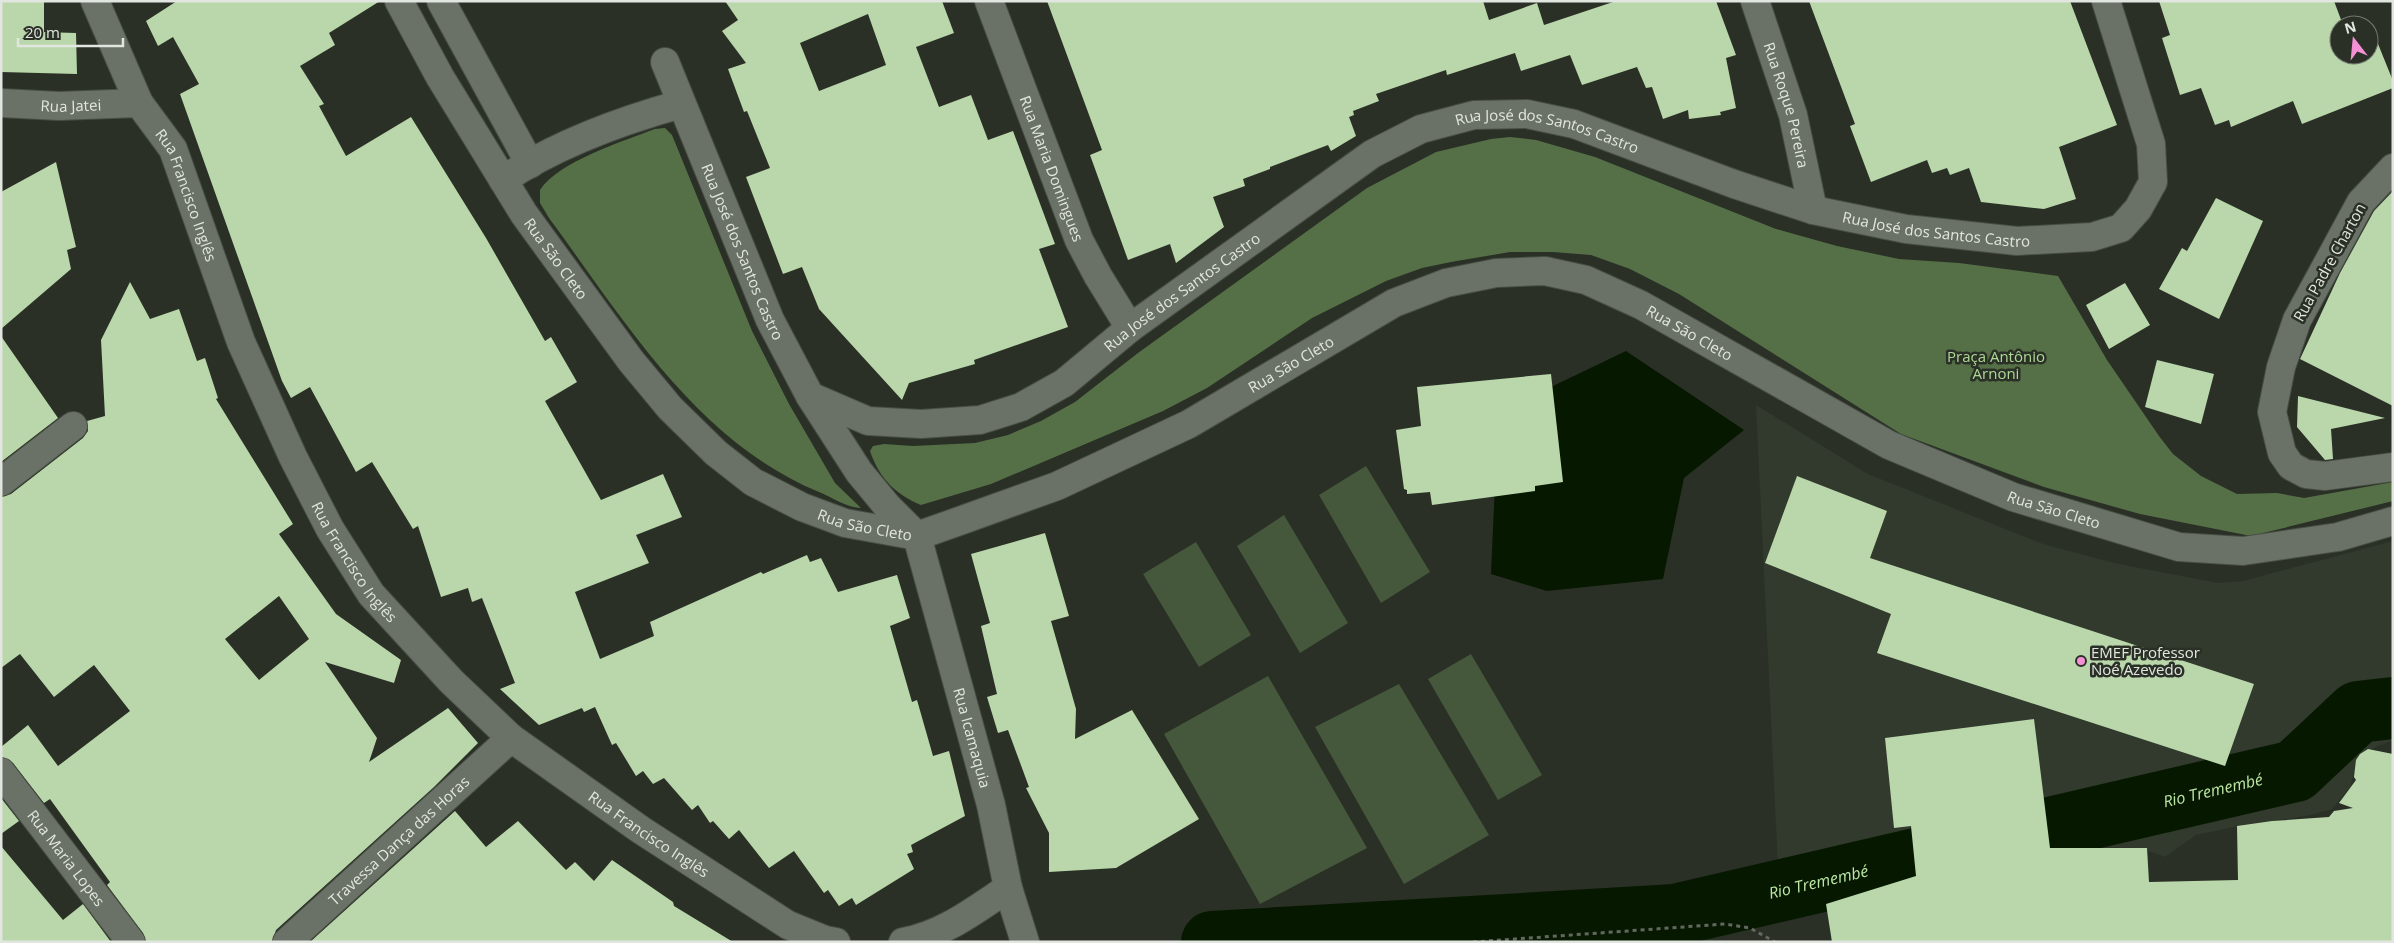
<svg xmlns="http://www.w3.org/2000/svg" width="2394" height="943" font-family="'Open Sans',sans-serif">
  <style>
    .built { fill: #313a2c }
    .green { fill: #45583b }
    .forest { fill: #557047 }
    .water { fill: #071800 }
    .lines { fill: none; stroke-linecap: round; stroke-linejoin: round }
    .river { stroke: #071800; stroke-width: 62 }
    .building { fill: #b9d7aa; fill-rule: evenodd }
    .minor-casing { stroke: #484e45; stroke-width: 30 }
    .path { stroke: #62675f; stroke-width: 3; stroke-dasharray: 4 4; stroke-linecap: butt }
    .minor { stroke: #6a7166; stroke-width: 28 }
    .poi-dot { fill: #f491d4; stroke: #2a3026; stroke-width: 2 }
    .labels { text-anchor: middle; dominant-baseline: central; stroke-width: 5; stroke-linejoin: round; paint-order: stroke }
    .street-label { font-size: 15px; fill: #e2e6e0; stroke: #2a3026 }
    .park-label { font-size: 15px; fill: #add896; stroke: #2a3026 }
    .poi-label { font-size: 15px; fill: #e2e6e0; stroke: #2a3026; text-anchor: start }
    .water-label { font-size: 16px; font-style: italic; fill: #bce7a5; stroke: #2a3026 }
  </style>
  <rect width="100%" height="100%" fill="#2a3026"/>
  <path class="built" d="M 1756,405 L 1868,474 L 2043,544 L 2114,563 L 2218,583 L 2243,581 L 2393,541 L 2393,740 L 2360,754 L 2350,787 L 2332,809 L 2311,815 L 2234,827 L 2196,835 L 2165,857 L 2140,848 L 2068,847 L 2030,851 L 1903,869 L 1776,909 L 1769,869 L 1778,867 Z"/>
  <path class="green" d="M 1366,466 L 1430,572 L 1381,603 L 1319,495 Z
    M 1284,515 L 1348,623 L 1300,653 L 1237,546 Z
    M 1196,542 L 1251,635 L 1199,667 L 1143,574 Z
    M 1471,654 L 1542,775 L 1498,800 L 1428,679 Z
    M 1268,676 L 1367,848 L 1260,904 L 1164,734 Z
    M 1399,684 L 1489,835 L 1404,884 L 1315,727 Z"/>
  <path class="forest" d="M 665,128 L 672,135 L 752,331 L 789,404 L 835,483 L 861,508 C 848,508 831,497 819,492 C 696,441 625,321 549,218 L 540,203 L 540,190 C 558,162 623,141 655,129 Z
    M 1510,137 L 1536,140 L 1595,157 L 1776,229 L 1837,246 L 1899,259 L 1959,263 L 2058,276 L 2107,360 L 2159,436 L 2173,454 L 2201,476 L 2237,494 L 2277,493 L 2304,498 L 2393,482 L 2393,501 L 2251,536 L 2140,514 L 2044,487 L 1901,434 L 1679,294 L 1630,269 L 1591,255 L 1553,252 L 1510,252 L 1451,262 L 1422,268 L 1386,281 L 1312,318 L 1207,388 L 1163,411 L 991,484 L 921,505 C 895,494 879,478 870,451 L 873,446 L 884,444 L 913,446 L 975,443 L 1008,435 L 1041,421 L 1075,402 L 1138,353 L 1367,188 L 1436,152 L 1491,139 Z"/>
  <path class="water" d="M 1626,351 L 1744,430 L 1684,478 L 1663,579 L 1547,591 L 1491,574 L 1495,483 L 1528,398 Z"/>
  <g class="lines">
    <path class="river" id="s1" d="M 1212,942 L 1675,915 L 2295,771 L 2358,712 L 2393,708"/>
  </g>
  <path class="building" d="M 1,1 L 44,1 L 44,32 L 76,33 L 77,74 L 1,72 Z
    M 177,1 L 380,1 L 329,33 L 335,45 L 300,66 L 324,104 L 319,106 L 346,156 L 411,117 L 486,238 L 545,341 L 551,337 L 577,382 L 545,401 L 601,500 L 663,474 L 682,517 L 636,535 L 649,563 L 575,592 L 600,659 L 654,636 L 650,622 L 761,572 L 763,574 L 807,555 L 810,562 L 821,558 L 838,592 L 897,575 L 910,618 L 890,626 L 912,702 L 917,700 L 933,756 L 949,751 L 965,816 L 911,845 L 913,852 L 907,854 L 914,869 L 856,905 L 852,898 L 839,906 L 828,890 L 824,893 L 794,851 L 769,868 L 739,830 L 729,839 L 713,821 L 710,823 L 698,805 L 692,810 L 664,778 L 653,784 L 643,771 L 636,776 L 616,743 L 612,745 L 595,707 L 584,712 L 582,708 L 539,725 L 500,689 L 515,683 L 482,598 L 472,602 L 468,588 L 441,597 L 418,526 L 413,529 L 372,462 L 356,472 L 310,387 L 291,398 L 282,381 L 180,94 L 199,84 L 173,37 L 158,46 L 146,21 Z
    M 725,1 L 942,1 L 954,33 L 916,47 L 939,107 L 971,95 L 988,140 L 1013,131 L 1055,244 L 1039,249 L 1068,327 L 974,360 L 975,364 L 909,383 L 902,400 L 819,309 L 802,267 L 783,274 L 746,177 L 770,168 L 747,111 L 744,112 L 728,69 L 746,63 L 722,31 L 738,20 ZM 868,14 L 886,65 L 819,91 L 800,43 Z
    M 1047,1 L 1483,1 L 1489,20 L 1537,3 L 1544,25 L 1616,1 L 1716,1 L 1736,55 L 1726,58 L 1736,108 L 1720,112 L 1721,115 L 1689,119 L 1688,110 L 1663,119 L 1652,87 L 1646,88 L 1637,67 L 1582,85 L 1570,55 L 1521,71 L 1515,53 L 1447,75 L 1446,70 L 1376,94 L 1379,101 L 1353,111 L 1354,115 L 1349,117 L 1356,136 L 1331,151 L 1328,145 L 1270,167 L 1270,169 L 1243,179 L 1245,186 L 1213,197 L 1224,227 L 1176,263 L 1170,244 L 1128,260 L 1090,155 L 1102,150 Z
    M 1809,1 L 2070,1 L 2117,125 L 2059,147 L 2076,199 L 2044,209 L 1981,202 L 1969,168 L 1950,175 L 1947,168 L 1932,173 L 1927,160 L 1871,182 L 1850,126 L 1855,124 Z
    M 2159,1 L 2334,1 L 2343,25 L 2339,25 L 2339,55 L 2369,55 L 2369,31 L 2372,29 L 2393,81 L 2393,88 L 2302,124 L 2293,101 L 2231,127 L 2229,120 L 2215,125 L 2201,88 L 2180,95 L 2162,38 L 2170,35 Z
    M 56,162 L 76,247 L 67,250 L 71,269 L 1,329 L 1,192 Z
    M 2393,191 L 2393,406 L 2300,359 L 2340,273 L 2374,211 Z
    M 2216,198 L 2263,221 L 2219,319 L 2159,289 L 2182,248 L 2187,251 Z
    M 130,282 L 150,319 L 179,309 L 197,361 L 205,358 L 218,398 L 216,399 L 293,524 L 279,534 L 336,614 L 401,660 L 394,683 L 325,662 L 377,738 L 369,762 L 448,708 L 478,743 L 434,787 L 276,930 L 272,942 L 146,942 L 143,933 L 107,885 L 110,882 L 50,799 L 44,803 L 13,763 L 1,757 L 1,747 L 28,725 L 58,766 L 130,711 L 94,665 L 54,697 L 20,654 L 1,668 L 1,497 L 11,494 L 83,438 L 88,431 L 87,421 L 105,416 L 101,340 ZM 279,596 L 309,639 L 259,680 L 225,639 Z
    M 2125,283 L 2150,325 L 2109,349 L 2086,305 Z
    M 1,336 L 58,418 L 1,462 Z
    M 2157,360 L 2214,374 L 2201,424 L 2145,407 Z
    M 1551,374 L 1563,482 L 1535,486 L 1535,491 L 1432,505 L 1430,492 L 1407,494 L 1407,490 L 1404,489 L 1396,430 L 1421,426 L 1417,387 Z
    M 2298,396 L 2385,418 L 2331,429 L 2333,459 L 2325,460 L 2297,427 Z
    M 1797,476 L 1887,511 L 1870,558 L 2254,684 L 2225,766 L 1877,653 L 1891,614 L 1765,563 Z
    M 1045,533 L 1069,616 L 1051,621 L 1076,709 L 1075,739 L 1132,710 L 1199,819 L 1116,868 L 1049,872 L 1049,833 L 1026,788 L 1029,787 L 1008,730 L 998,733 L 987,697 L 997,694 L 981,626 L 990,623 L 971,554 Z
    M 2034,719 L 2050,848 L 2147,848 L 2149,882 L 2238,880 L 2237,826 L 2272,821 L 2329,817 L 2334,811 L 2353,808 L 2339,803 L 2356,780 L 2354,777 L 2356,760 L 2360,754 L 2368,749 L 2393,754 L 2393,942 L 1832,942 L 1826,904 L 1916,876 L 1911,826 L 1894,828 L 1885,738 Z
    M 1,798 L 19,821 L 1,834 Z
    M 455,811 L 486,847 L 518,821 L 566,870 L 575,862 L 594,881 L 612,860 L 673,902 L 674,906 L 733,942 L 310,942 Z
    M 1,846 L 63,920 L 83,904 L 111,942 L 1,942 Z"/>
  <g class="lines">
    <g class="minor-casing">
      <g id="minor">
        <path id="s2" d="M 95,1 L 139,103 L 173,149 L 241,342 L 293,457 L 330,529 L 371,594 L 451,681 L 511,738 L 641,830 L 788,925 L 825,940 L 836,942"/>
        <path id="s3" d="M 399,1 L 440,77 L 524,214 L 631,361 L 670,408 L 716,453 L 753,482 L 802,507 L 845,523 L 917,536 L 965,519 L 1057,486 L 1189,424 L 1394,303 L 1446,283 L 1496,273 L 1545,271 L 1586,280 L 1641,305 L 1889,445 L 2013,497 L 2179,547 L 2243,551 L 2338,537 L 2393,521"/>
        <path d="M 441,1 L 530,164"/>
        <path id="s4" d="M 989,1 L 1079,240 L 1098,276 L 1130,328"/>
        <path id="s5" d="M 1755,1 L 1793,115 L 1813,210"/>
        <path id="s6" d="M 665,62 L 770,320 L 810,396 L 868,421 L 921,424 L 980,420 L 1021,407 L 1064,383 L 1130,328 L 1372,154 L 1421,129 L 1474,115 L 1527,114 L 1574,124 L 1734,184 L 1813,210 L 1906,229 L 2017,241 L 2092,237 L 2121,228 L 2138,209 L 2153,182 L 2151,144 L 2106,1"/>
        <path id="s7" d="M 1,103 L 59,106 L 139,103"/>
        <path d="M 2393,168 L 2361,202 L 2297,320 L 2281,367 L 2272,412 L 2282,453 L 2291,466 L 2306,474 L 2325,476 L 2393,467"/>
        <path d="M 503,180 C 556,144 620,121 681,104"/>
        <path id="s8" d="M 810,396 L 859,472 L 887,506 L 917,536 L 991,805 L 1008,888 L 1025,942"/>
        <path d="M 1,482 L 73,426"/>
        <path id="s9" d="M 1,772 L 131,942"/>
        <path id="s10" d="M 287,942 L 511,738"/>
        <path d="M 903,942 C 943,935 975,910 1008,888"/>
      </g>
    </g>
    <path class="path" d="M 1473,942 L 1725,924 L 1750,928 L 1775,942"/>
    <use href="#minor" class="minor"/>
  </g>
  <circle class="poi-dot" cx="2081" cy="661" r="5"/>
  <g class="labels">
    <g class="street-label">
      <text stroke="none"><textPath href="#s7" startOffset="70">Rua Jatei</textPath></text>
      <text stroke="none"><textPath href="#s5" startOffset="109">Rua Roque Pereira</textPath></text>
      <text stroke="none"><textPath href="#s6" startOffset="1201">Rua José dos Santos Castro</textPath></text>
      <text stroke="none"><textPath href="#s4" startOffset="179">Rua Maria Domingues</textPath></text>
      <text stroke="none"><textPath href="#s2" startOffset="216">Rua Francisco Inglês</textPath></text>
      <text stroke="none"><textPath href="#s6" startOffset="1606">Rua José dos Santos Castro</textPath></text>
      <text stroke="none"><textPath href="#s6" startOffset="205">Rua José dos Santos Castro</textPath></text>
      <text stroke="none"><textPath href="#s3" startOffset="302">Rua São Cleto</textPath></text>
      <text transform="translate(2329 262) rotate(-61)">Rua Padre Charton</text>
      <text stroke="none"><textPath href="#s6" startOffset="781">Rua José dos Santos Castro</textPath></text>
      <text stroke="none"><textPath href="#s3" startOffset="1622">Rua São Cleto</textPath></text>
      <text stroke="none"><textPath href="#s3" startOffset="1188">Rua São Cleto</textPath></text>
      <text stroke="none"><textPath href="#s3" startOffset="2028">Rua São Cleto</textPath></text>
      <text stroke="none"><textPath href="#s3" startOffset="722">Rua São Cleto</textPath></text>
      <text stroke="none"><textPath href="#s2" startOffset="621">Rua Francisco Inglês</textPath></text>
      <text stroke="none"><textPath href="#s8" startOffset="386">Rua Icamaquia</textPath></text>
      <text stroke="none"><textPath href="#s2" startOffset="1026">Rua Francisco Inglês</textPath></text>
      <text stroke="none"><textPath href="#s10" startOffset="151">Travessa Dança das Horas</textPath></text>
      <text stroke="none"><textPath href="#s9" startOffset="108">Rua Maria Lopes</textPath></text>
    </g>
    <g class="park-label">
      <text x="1996" y="356">Praça Antônio<tspan x="1996" dy="17">Arnoni</tspan></text>
    </g>
    <g class="poi-label">
      <text x="2091" y="652">EMEF Professor<tspan x="2091" dy="17">Noé Azevedo</tspan></text>
    </g>
    <g class="water-label">
      <text stroke="none"><textPath href="#s1" startOffset="1016">Rio Tremembé</textPath></text>
      <text stroke="none"><textPath href="#s1" startOffset="611">Rio Tremembé</textPath></text>
    </g>
  </g>
  <rect width="2394" height="943" fill="none" stroke="#e2e6e0" stroke-width="5"/>
  <g transform="translate(2354 40) rotate(344)"><circle r="24" fill="#2a3026" stroke="#747970"/>
  <path d="M0-4L9 19L0 12L-9 19Z" fill="#f491d4"/>
  <text y="-8" font-size="14" font-weight="bold" text-anchor="middle" fill="#e2e6e0">N</text>
  </g>
  <path d="M18 38v8h105v-8" fill="none" stroke="#e2e6e0" stroke-width="2.5"/>
  <text x="25" y="38" font-size="15" fill="#e2e6e0" stroke="#2a3026" stroke-width="4" paint-order="stroke">20 m</text>
</svg>
